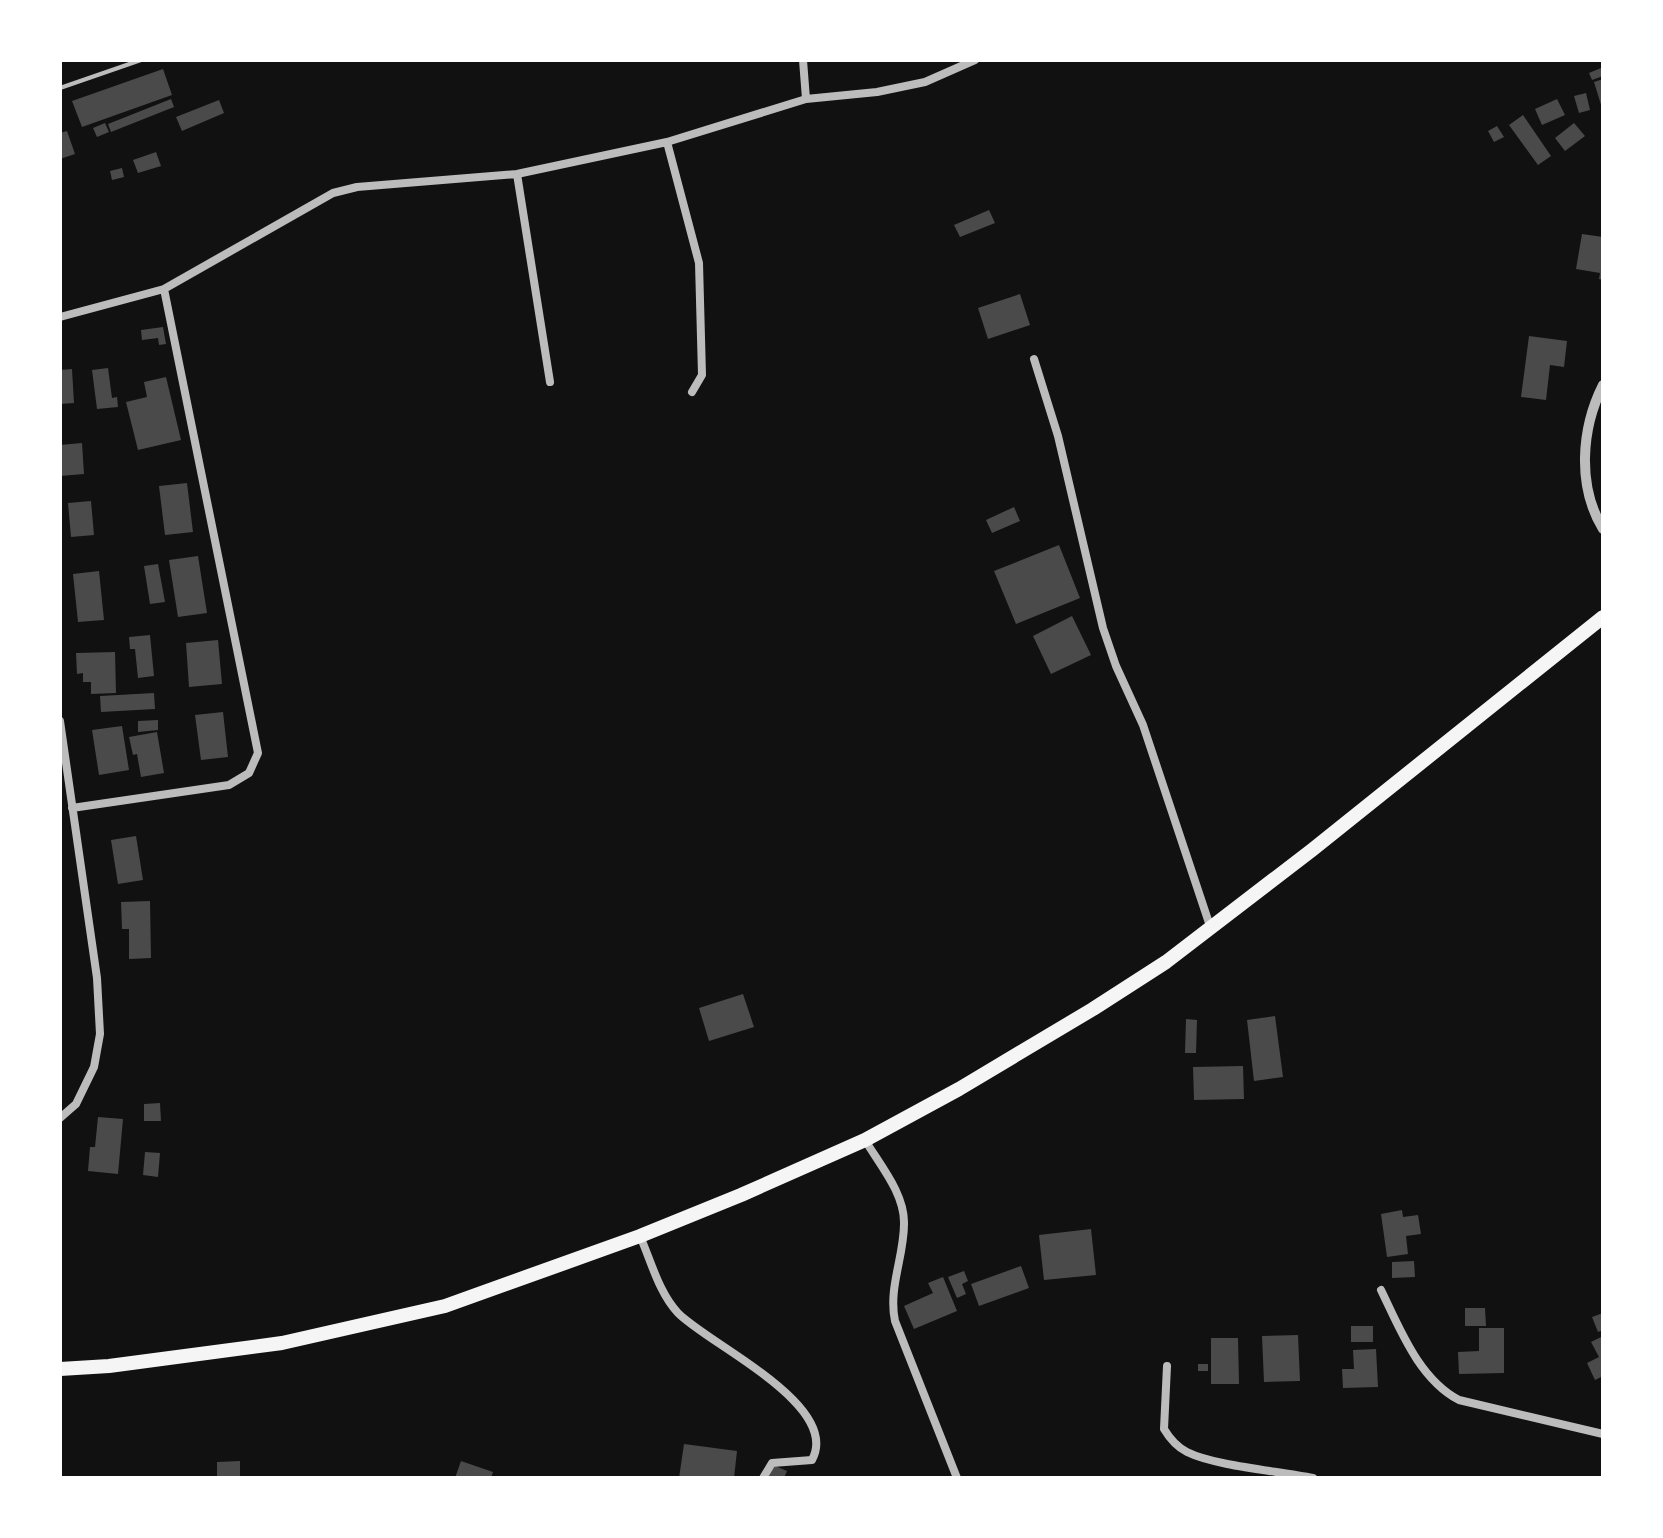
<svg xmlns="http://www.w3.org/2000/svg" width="1663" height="1538" font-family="'PT Sans Narrow',sans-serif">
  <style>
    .building { fill: #4a4a4a }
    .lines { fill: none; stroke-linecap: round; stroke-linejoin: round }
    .service { stroke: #bcbcbc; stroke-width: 4 }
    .minor { stroke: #bcbcbc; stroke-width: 8 }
    .tertiary { stroke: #bcbcbc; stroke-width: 10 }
    .trunk { stroke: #f5f5f5; stroke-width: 14 }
  </style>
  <rect width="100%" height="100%" fill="#111"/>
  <path class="building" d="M 1601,68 L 1603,76 L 1592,80 L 1589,73 Z
    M 163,69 L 172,95 L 82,127 L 72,101 Z
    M 1603,79 L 1603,108 L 1602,108 L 1594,82 Z
    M 1586,93 L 1590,110 L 1579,113 L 1574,96 Z
    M 171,99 L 174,107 L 111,132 L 108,124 Z
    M 1557,99 L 1565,115 L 1542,125 L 1535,109 Z
    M 219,100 L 224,113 L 182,131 L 176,117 Z
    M 1523,115 L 1551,156 L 1538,165 L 1509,125 Z
    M 105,123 L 109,132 L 97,137 L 93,128 Z
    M 1574,123 L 1585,136 L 1565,151 L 1555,138 Z
    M 1497,126 L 1504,137 L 1494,142 L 1488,131 Z
    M 67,131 L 75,154 L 60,159 L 60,133 Z
    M 156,152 L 161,166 L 138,173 L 133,160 Z
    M 122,168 L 124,177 L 112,180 L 110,171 Z
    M 989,210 L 995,223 L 960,237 L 954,225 Z
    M 1582,234 L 1603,237 L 1603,280 L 1599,279 L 1600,273 L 1576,269 Z
    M 1020,294 L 1030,325 L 988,339 L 978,308 Z
    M 163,327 L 166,344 L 159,345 L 158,338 L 142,340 L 141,330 Z
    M 1529,336 L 1567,341 L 1564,367 L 1550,365 L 1546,400 L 1521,397 Z
    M 108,368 L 112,398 L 117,397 L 118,407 L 97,409 L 92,370 Z
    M 72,369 L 74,403 L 60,404 L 60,370 Z
    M 166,377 L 181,440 L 138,450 L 126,402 L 147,397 L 144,382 Z
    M 82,443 L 84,474 L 60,476 L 60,445 Z
    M 187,483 L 193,532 L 165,535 L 159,486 Z
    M 91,501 L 94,535 L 71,537 L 68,503 Z
    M 1014,507 L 1020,521 L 992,533 L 986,520 Z
    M 1059,545 L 1080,598 L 1016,624 L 994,571 Z
    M 198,556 L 207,613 L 178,617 L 169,560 Z
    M 158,564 L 165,602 L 150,604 L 144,566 Z
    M 99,571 L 104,620 L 78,622 L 73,574 Z
    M 1072,616 L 1091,655 L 1051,674 L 1033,636 Z
    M 150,635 L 154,676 L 138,678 L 135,649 L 130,649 L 129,637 Z
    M 218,640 L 222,684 L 189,687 L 186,643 Z
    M 115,652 L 116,693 L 91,694 L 91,682 L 83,682 L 83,673 L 77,674 L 76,653 Z
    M 154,693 L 155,709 L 101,712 L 100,696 Z
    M 223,712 L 228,757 L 201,760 L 195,715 Z
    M 158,720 L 158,730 L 138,732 L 138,721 Z
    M 122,726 L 129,770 L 99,775 L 92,730 Z
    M 157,732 L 164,773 L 141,777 L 137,754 L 133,755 L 129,737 Z
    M 136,836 L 143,880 L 118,884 L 111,840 Z
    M 150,901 L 151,958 L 129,959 L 129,929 L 122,929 L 121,902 Z
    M 743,994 L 754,1027 L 709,1041 L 699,1008 Z
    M 1275,1016 L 1283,1077 L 1254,1081 L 1247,1020 Z
    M 1186,1019 L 1197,1020 L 1196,1053 L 1185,1053 Z
    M 1243,1066 L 1244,1099 L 1194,1100 L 1193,1067 Z
    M 160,1103 L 161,1121 L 144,1121 L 144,1104 Z
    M 98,1117 L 123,1119 L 118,1174 L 88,1171 L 90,1147 L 95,1147 Z
    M 145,1152 L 160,1153 L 158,1177 L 143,1175 Z
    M 1402,1210 L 1403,1217 L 1418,1215 L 1421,1234 L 1406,1236 L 1408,1254 L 1387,1257 L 1381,1214 Z
    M 1091,1229 L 1096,1275 L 1044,1280 L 1039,1235 Z
    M 1414,1261 L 1415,1277 L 1392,1278 L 1392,1262 Z
    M 1021,1266 L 1029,1288 L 979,1306 L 971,1284 Z
    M 964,1271 L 968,1281 L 962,1284 L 966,1294 L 957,1298 L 948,1277 Z
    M 943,1277 L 957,1311 L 914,1329 L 904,1306 L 933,1293 L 928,1283 Z
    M 1465,1308 L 1485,1308 L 1486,1326 L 1465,1326 Z
    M 1603,1313 L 1603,1330 L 1598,1332 L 1592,1317 Z
    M 1351,1326 L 1373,1326 L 1373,1342 L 1351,1342 Z
    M 1479,1328 L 1504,1328 L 1504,1373 L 1459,1374 L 1458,1352 L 1479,1351 Z
    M 1298,1335 L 1300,1381 L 1264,1382 L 1262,1336 Z
    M 1603,1336 L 1603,1376 L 1595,1380 L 1587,1363 L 1599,1357 L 1591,1342 Z
    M 1211,1338 L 1238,1338 L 1239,1384 L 1211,1384 Z
    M 1376,1349 L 1378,1387 L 1343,1388 L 1342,1369 L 1354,1369 L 1353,1350 Z
    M 1198,1364 L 1208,1364 L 1208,1371 L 1198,1371 Z
    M 684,1444 L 737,1451 L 734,1478 L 679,1478 Z
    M 240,1461 L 240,1478 L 217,1478 L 217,1462 Z
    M 461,1461 L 493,1472 L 491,1478 L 455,1478 Z
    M 773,1465 L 787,1471 L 784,1478 L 767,1478 Z"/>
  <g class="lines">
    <path class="service" d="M 60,88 L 141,60"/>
    <path class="minor" d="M 803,60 L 806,99
      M 667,142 L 699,263 L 702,375 L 692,392
      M 517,174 L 550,382
      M 60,317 L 164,289 L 333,193 L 357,187 L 517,174 L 667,142 L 806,99 L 877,92 L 925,82 L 975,60
      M 1034,359 L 1058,436 L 1103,628 L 1116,666 L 1143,725 L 1210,926
      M 60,721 L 97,978 L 100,1034 L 94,1067 L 76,1104 L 60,1118
      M 72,808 L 229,785 L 249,773 L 258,753 L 164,289
      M 865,1140 C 880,1165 905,1194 904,1224 C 904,1257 888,1288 895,1321 L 957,1478
      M 640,1236 C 651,1261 659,1293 678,1313 C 708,1344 842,1405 812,1460 L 772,1463 L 763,1478
      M 1381,1290 C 1400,1329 1419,1379 1459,1400 L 1603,1434
      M 1167,1366 L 1164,1429 C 1170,1439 1177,1447 1187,1452 C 1215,1466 1279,1471 1313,1478"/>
    <path class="tertiary" d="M 1603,385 C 1581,429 1577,486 1603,529"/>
    <path class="trunk" d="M 60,1369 L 109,1366 L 282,1343 L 445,1306 L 640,1236 L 741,1195 L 865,1140 L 959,1089 L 1093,1009 L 1166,962 L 1312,850 L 1603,617"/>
  </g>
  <rect width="1663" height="1538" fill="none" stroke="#ffffff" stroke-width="124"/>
</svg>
